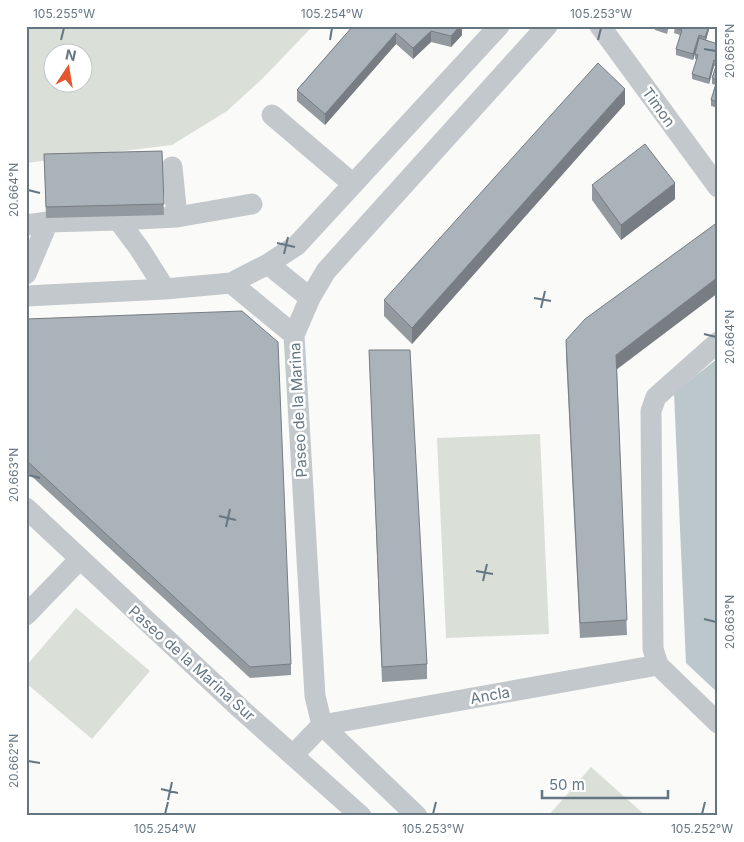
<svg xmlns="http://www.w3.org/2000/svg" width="744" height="842" font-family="Inter,sans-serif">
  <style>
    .green { fill: #dadfd7; fill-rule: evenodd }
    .water { fill: #bbc7cb }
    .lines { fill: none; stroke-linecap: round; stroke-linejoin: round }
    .minor { stroke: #c3c8cc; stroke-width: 21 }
    .wall { fill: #929a9f }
    .shaded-wall { fill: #777d82 }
    .building { fill: #aab3b9; stroke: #777d82 }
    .ticks { fill: none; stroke: #657683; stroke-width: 2 }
    .labels { text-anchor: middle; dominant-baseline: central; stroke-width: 5; stroke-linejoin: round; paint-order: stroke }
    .street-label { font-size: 15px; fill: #657683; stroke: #fff }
    .neatline { fill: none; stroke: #657683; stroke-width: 2 }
    .ticks-label { font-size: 12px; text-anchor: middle; fill: #657683 }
  </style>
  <rect width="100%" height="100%" fill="#fafaf8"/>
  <path class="green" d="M 26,26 L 313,26 L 263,78 L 227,111 L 172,145 L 26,163 ZM 52,52 L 82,52 L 82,82 L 52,82 Z
    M 540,434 L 549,634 L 446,638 L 437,438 Z
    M 76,608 L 150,671 L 92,739 L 26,683 L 26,666 Z
    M 591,767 L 646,816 L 548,816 Z"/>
  <path class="water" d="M 718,358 L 718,693 L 686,663 L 674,393 Z"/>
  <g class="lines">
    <path class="minor" d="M 600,26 L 718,187
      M 272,115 L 353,184
      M 172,167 L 177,217
      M 118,220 L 177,217 L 252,204
      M 26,225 L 48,222
      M 268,264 L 310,298
      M 26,274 L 48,222 L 118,220 L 139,248 L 165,289
      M 231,283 L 294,335
      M 26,296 L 165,289 L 231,283 L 268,264 L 297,245 L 499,26
      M 718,342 L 656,397 L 651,411 L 653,649 L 658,665 L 718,723
      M 26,508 L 242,710 L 361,816
      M 26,615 L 79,560
      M 322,725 L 315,696 L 294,335 L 310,298 L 326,271 L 547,26
      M 322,725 L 658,665
      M 322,725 L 417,816
      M 294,754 L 322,725"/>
  </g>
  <path class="wall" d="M 353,26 L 462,26 L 462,35 L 451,47 L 431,42 L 413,59 L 396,44 L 325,125 L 297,101 L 297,90 Z
    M 655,26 L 669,26 L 667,34 L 655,30 Z
    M 675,26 L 710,26 L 706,40 L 718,44 L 718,108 L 711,106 L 711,100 L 716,85 L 712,84 L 712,78 L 716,66 L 714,66 L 709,84 L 692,79 L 692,74 L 697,60 L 695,59 L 695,54 L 699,41 L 693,60 L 676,55 L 676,49 L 680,35 L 674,33 Z
    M 625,104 L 412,344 L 384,316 L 384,300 Z
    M 162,151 L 164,215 L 46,218 L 44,154 Z
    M 592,185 L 675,199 L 621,240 L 592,200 Z
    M 26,319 L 291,664 L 291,675 L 250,678 L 26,471 Z
    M 566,340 L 617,370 L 627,635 L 580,638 L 566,355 Z
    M 369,350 L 427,664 L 427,679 L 382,682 Z"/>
  <path class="shaded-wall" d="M 460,26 L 462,26 L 462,35 L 451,47 L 451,36 Z
    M 709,26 L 710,26 L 705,43 L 705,37 Z
    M 431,31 L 431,42 L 413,59 L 413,48 Z
    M 396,33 L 396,44 L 325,125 L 325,114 Z
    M 699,35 L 699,41 L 693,60 L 693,54 Z
    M 714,60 L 714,66 L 709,84 L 709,79 Z
    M 625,89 L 625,104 L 412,344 L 412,328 Z
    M 675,183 L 675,199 L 621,240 L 621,225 Z
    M 718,277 L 718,293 L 616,370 L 616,355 Z"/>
  <path class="building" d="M 353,26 L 460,26 L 451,36 L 431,31 L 413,48 L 396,33 L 325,114 L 297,90 Z
    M 675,26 L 709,26 L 705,37 L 699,35 L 693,54 L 676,49 L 682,30 L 674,28 Z
    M 699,38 L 718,44 L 718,61 L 714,60 L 709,79 L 692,74 L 698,55 L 695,54 Z
    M 598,63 L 625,89 L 412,328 L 384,300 Z
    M 717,63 L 718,64 L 718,102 L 711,100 L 717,80 L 712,78 Z
    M 645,144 L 675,183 L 621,225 L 592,185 Z
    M 162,151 L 164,204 L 46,207 L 44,154 Z
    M 718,222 L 718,277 L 616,355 L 627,620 L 580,623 L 566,340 L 585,319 Z
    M 242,311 L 278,342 L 291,664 L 250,667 L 26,460 L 26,319 Z
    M 369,350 L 410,350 L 427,664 L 382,667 Z"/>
  <path class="ticks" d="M 61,40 L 64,28M 330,40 L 332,28M 598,40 L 601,28M 704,49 L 716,51M 28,190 L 40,193M 277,243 L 295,247M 284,254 L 288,237M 534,298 L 551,301M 541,308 L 545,291M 704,334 L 716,337M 28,475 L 40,478M 219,516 L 236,520M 226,527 L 230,509M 476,571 L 493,574M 483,581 L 487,564M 704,619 L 716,622M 28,761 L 40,763M 161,789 L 178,793M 168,800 L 172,782M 165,814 L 168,802M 433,814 L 436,802M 702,814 L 705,802"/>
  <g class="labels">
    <g class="street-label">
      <text transform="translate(659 107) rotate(54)">Timon</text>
      <text transform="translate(298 410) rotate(-93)">Paseo de la Marina</text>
      <text transform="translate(192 663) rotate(42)">Paseo de la Marina Sur</text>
      <text transform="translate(490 695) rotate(-10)">Ancla</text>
    </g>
  </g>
  <rect width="744" height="842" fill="none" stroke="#ffffff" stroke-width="55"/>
  <g transform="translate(68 68) rotate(12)"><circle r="24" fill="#ffffff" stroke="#c1c8cd"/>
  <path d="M0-4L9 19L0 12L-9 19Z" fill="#e4572e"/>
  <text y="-8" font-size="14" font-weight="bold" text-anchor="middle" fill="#657683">N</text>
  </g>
  <path d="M542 790v8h126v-8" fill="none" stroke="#657683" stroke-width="2.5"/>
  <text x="549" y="790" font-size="15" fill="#657683" stroke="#ffffff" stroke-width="4" paint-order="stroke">50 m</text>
  <rect x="28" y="28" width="688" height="786" class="neatline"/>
  <g class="ticks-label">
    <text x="64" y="18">105.255°W</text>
    <text x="332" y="18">105.254°W</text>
    <text x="601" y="18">105.253°W</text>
    <text transform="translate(730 51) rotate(-90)" y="4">20.665°N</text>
    <text transform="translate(14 190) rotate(-90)" y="4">20.664°N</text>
    <text transform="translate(730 337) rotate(-90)" y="4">20.664°N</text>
    <text transform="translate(14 475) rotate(-90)" y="4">20.663°N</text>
    <text transform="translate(730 622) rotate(-90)" y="4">20.663°N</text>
    <text transform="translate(14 761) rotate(-90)" y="4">20.662°N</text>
    <text x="165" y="833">105.254°W</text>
    <text x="433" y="833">105.253°W</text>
    <text x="702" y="833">105.252°W</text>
  </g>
</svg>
